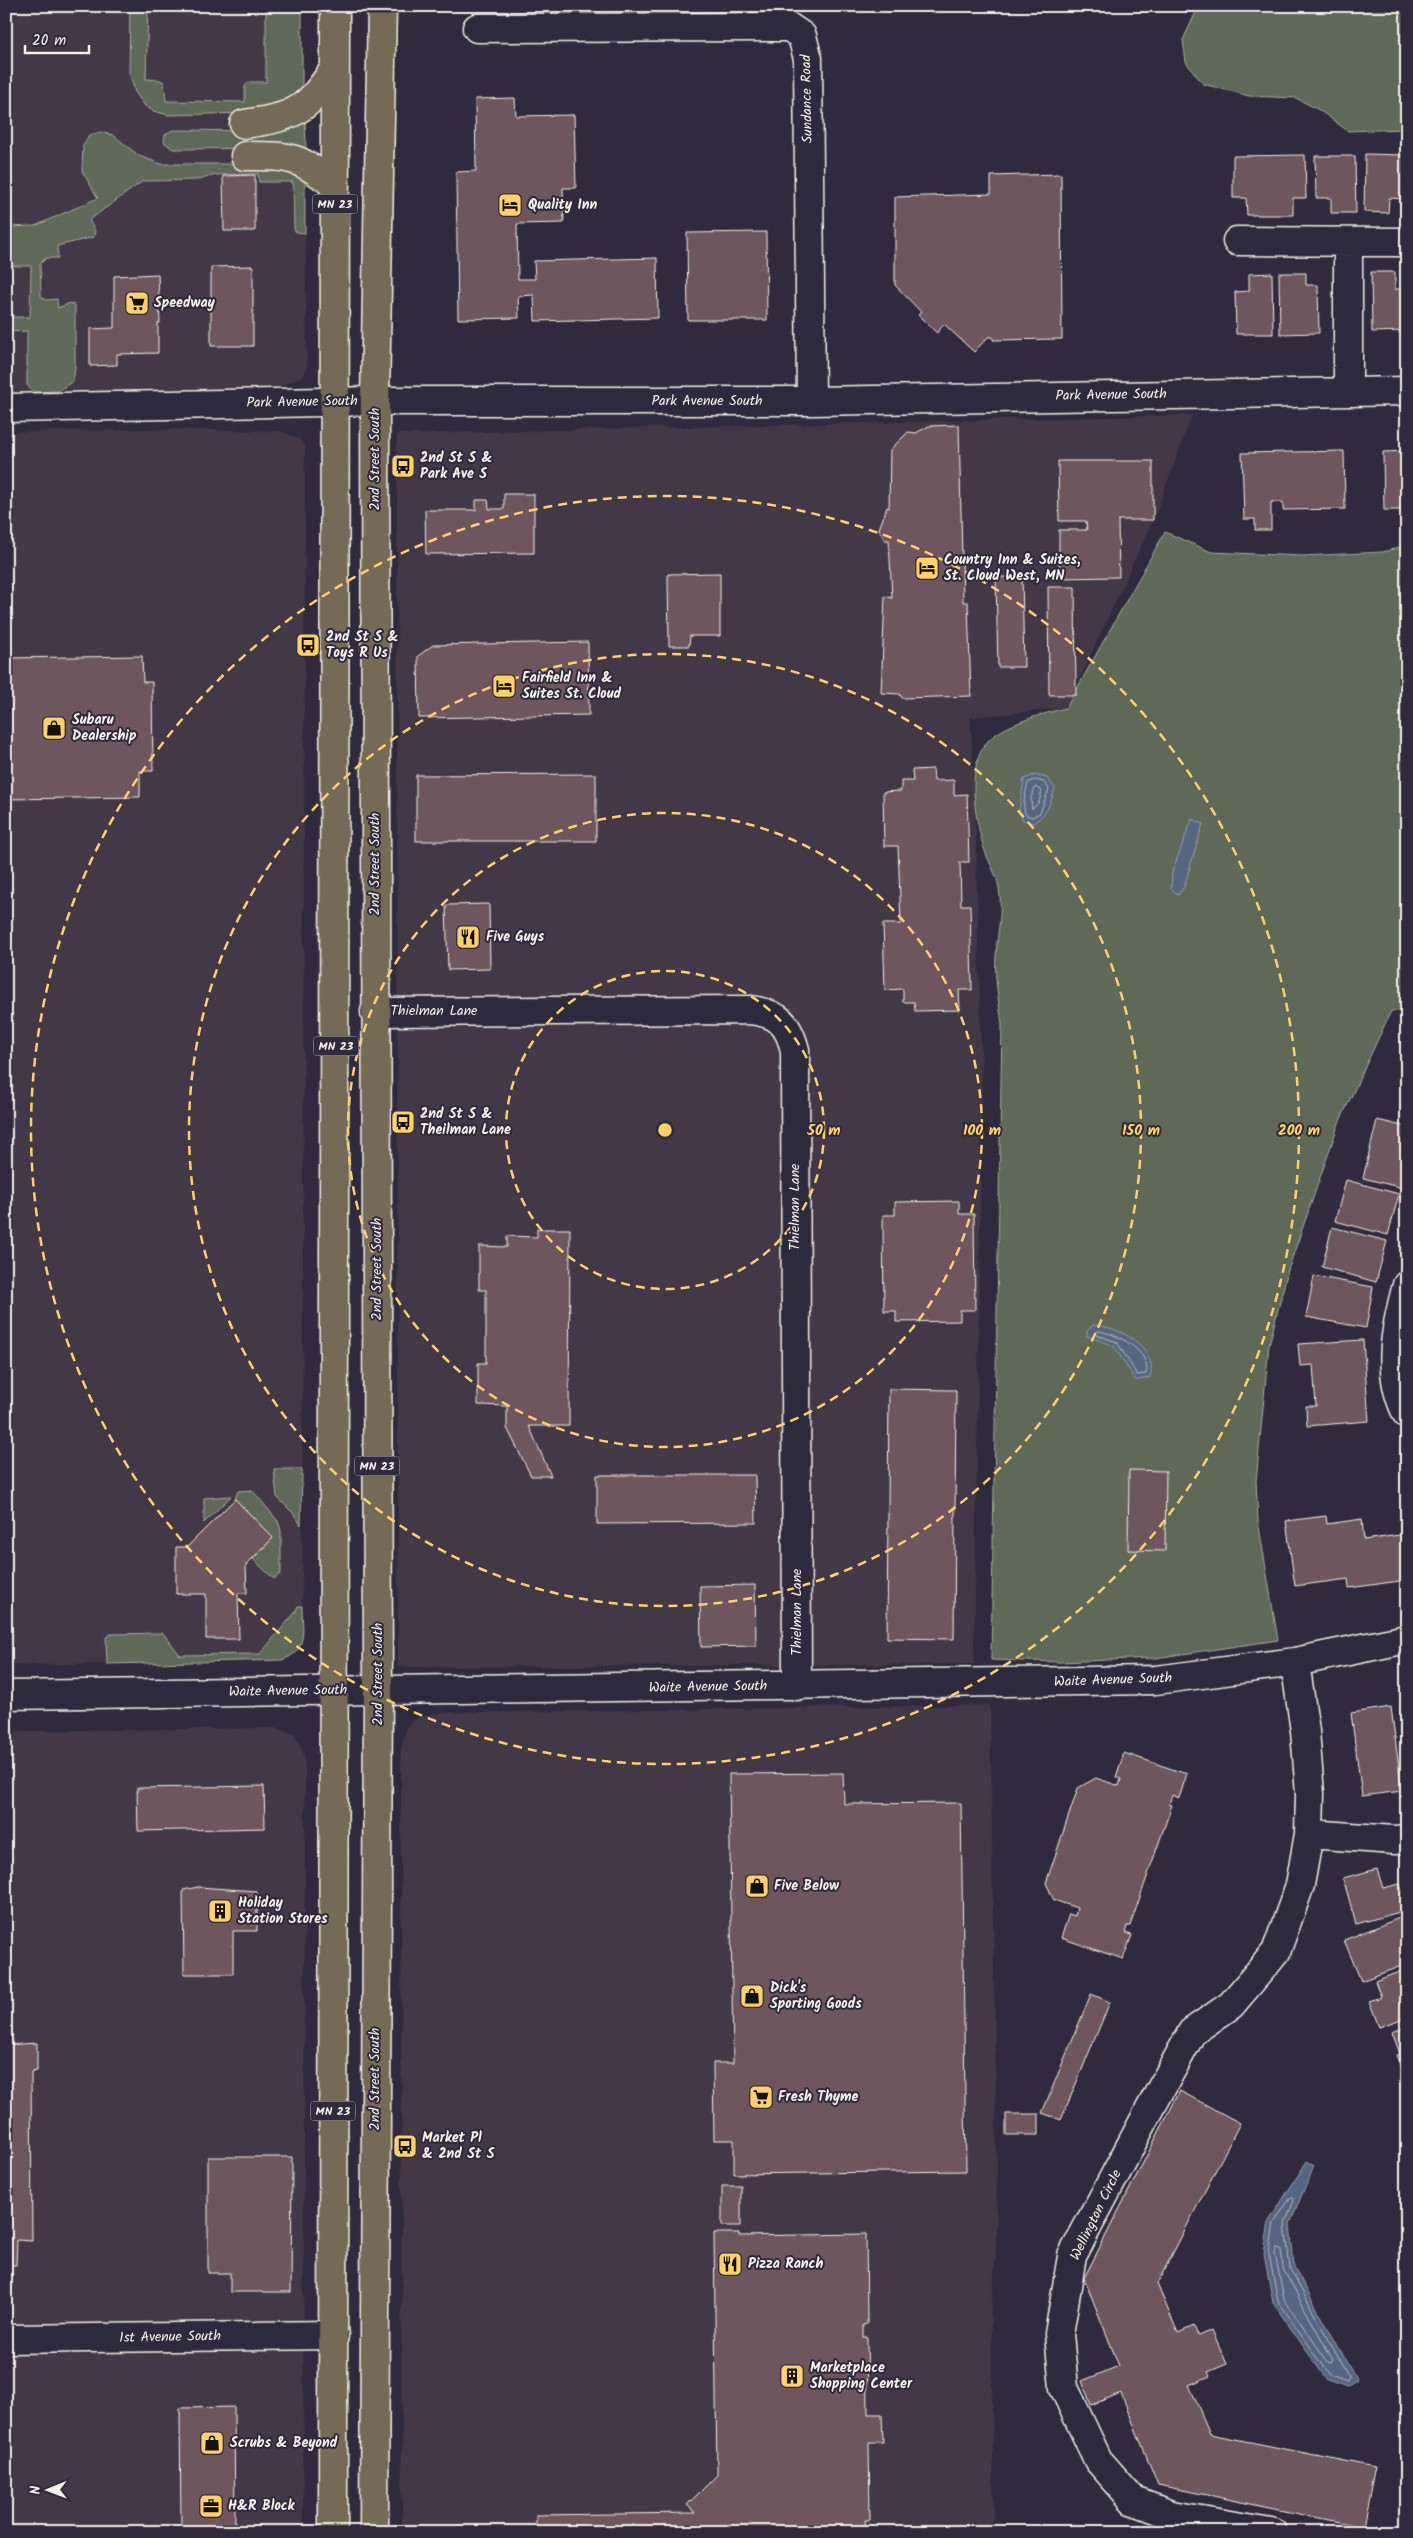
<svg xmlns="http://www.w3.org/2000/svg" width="1413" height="2538" font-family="Kalam,sans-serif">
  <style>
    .built { fill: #423847 }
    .green { fill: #606759; stroke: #aaaca0 }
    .water { fill: #566681; stroke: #959eaa }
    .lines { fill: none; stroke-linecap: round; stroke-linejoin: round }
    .shore { stroke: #b5b9bf; stroke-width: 1 }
    .building { fill: #6d575d; stroke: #f4f1e8 }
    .minor-casing { stroke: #f4f1e8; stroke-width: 31 }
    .highway-casing { stroke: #f4f1e8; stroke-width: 31 }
    .minor { stroke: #2f2a3d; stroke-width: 28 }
    .highway { stroke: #746b55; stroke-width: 28 }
    .ring { fill: none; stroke: #ffd166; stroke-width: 2.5; stroke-dasharray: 9 6 }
    .labels { text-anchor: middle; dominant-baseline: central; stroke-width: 4; stroke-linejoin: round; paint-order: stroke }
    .shield { fill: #2f2a3d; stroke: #b9b5b5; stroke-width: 1 }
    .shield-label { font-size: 12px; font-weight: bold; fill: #f4f1e8 }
    .street-label { font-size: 14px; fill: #f4f1e8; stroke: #2f2a3d }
    .poi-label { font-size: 14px; font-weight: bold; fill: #f4f1e8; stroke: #2f2a3d; text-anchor: start }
    .centre { fill: #ffd166; stroke: #2f2a3d; stroke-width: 2.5 }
    .ring-label { font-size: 15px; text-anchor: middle; font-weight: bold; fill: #ffd166; stroke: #2f2a3d; stroke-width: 4; stroke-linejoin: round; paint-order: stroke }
  </style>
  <rect width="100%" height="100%" fill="#2f2a3d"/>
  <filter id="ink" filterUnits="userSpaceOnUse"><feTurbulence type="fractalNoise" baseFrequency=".02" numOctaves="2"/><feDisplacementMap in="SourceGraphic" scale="10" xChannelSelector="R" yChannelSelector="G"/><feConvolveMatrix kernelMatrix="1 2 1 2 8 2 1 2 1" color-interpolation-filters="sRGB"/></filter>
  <g filter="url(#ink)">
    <path class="built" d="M 6,6 L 302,6 L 307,367 L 304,375 L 281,386 L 231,391 L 6,392 Z
      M 1192,415 L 1155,516 L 1066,708 L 970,717 L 974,774 L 982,1087 L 974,1664 L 398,1667 L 397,434 Z
      M 157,429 L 280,431 L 300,439 L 305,445 L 302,1638 L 299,1650 L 291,1657 L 269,1662 L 6,1665 L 6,432 Z
      M 990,1705 L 997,2179 L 996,2251 L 991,2313 L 994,2532 L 402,2532 L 401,1749 L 406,1728 L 418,1717 L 438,1713 Z
      M 275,1728 L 294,1734 L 303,1751 L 305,1765 L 303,2532 L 6,2532 L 6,1731 Z"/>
    <path class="green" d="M 130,6 L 148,6 L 146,79 L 160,80 L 164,82 L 166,101 L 245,102 L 245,86 L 249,82 L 266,82 L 266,6 L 302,6 L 302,88 L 291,100 L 251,113 L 169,115 L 153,111 L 145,106 L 135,92 L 129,72 Z
      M 1205,6 L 1407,6 L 1407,129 L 1348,131 L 1319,110 L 1296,98 L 1249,96 L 1203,84 L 1186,62 L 1183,40 L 1195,14 Z
      M 305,116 L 306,151 L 289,148 L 173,149 L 164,142 L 165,135 L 172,130 L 262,131 Z
      M 101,132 L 113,135 L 139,156 L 161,164 L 296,164 L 305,170 L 305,233 L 296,232 L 294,229 L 293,182 L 259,182 L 258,174 L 216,175 L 197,180 L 143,181 L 89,220 L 95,231 L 94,237 L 57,246 L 58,258 L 46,258 L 40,264 L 41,296 L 46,300 L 57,299 L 58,308 L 70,303 L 75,305 L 75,368 L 73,381 L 58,391 L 33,392 L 27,385 L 27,331 L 6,332 L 6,317 L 30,317 L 31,266 L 6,266 L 6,227 L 35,226 L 98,198 L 82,171 L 83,146 L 89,135 Z
      M 1165,532 L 1211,552 L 1302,556 L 1383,552 L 1407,545 L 1407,1011 L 1391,1011 L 1339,1123 L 1288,1270 L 1269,1345 L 1256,1481 L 1258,1521 L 1278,1640 L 1155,1658 L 1060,1662 L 991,1660 L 1002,1024 C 999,1002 994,978 996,956 C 997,931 1003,914 999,888 C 997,874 987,860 983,845 C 975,817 966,767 987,742 C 1001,725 1045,713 1066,708 Z
      M 274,1469 L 302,1469 L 301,1525 L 293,1513 L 277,1497 Z
      M 252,1490 L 278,1521 L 281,1531 L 281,1573 L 274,1579 L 253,1559 L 273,1538 L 235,1499 L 238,1491 Z
      M 231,1496 L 204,1523 L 204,1498 Z
      M 298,1606 L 302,1606 C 302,1629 309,1651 282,1660 L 107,1664 L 106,1637 L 111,1634 L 163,1633 L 180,1655 L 260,1654 L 294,1614 Z"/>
    <path class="water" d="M 1035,775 L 1047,778 L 1055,788 C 1050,804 1048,814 1033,823 L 1023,820 L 1019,812 L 1024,779 Z
      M 1192,819 L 1203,824 L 1184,887 L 1178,895 L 1171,888 L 1172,872 Z
      M 1093,1325 C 1118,1326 1159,1347 1150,1377 L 1136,1381 L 1114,1346 L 1087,1336 L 1087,1331 Z
      M 1307,2161 L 1314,2165 L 1290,2224 L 1294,2267 L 1357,2380 L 1347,2387 L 1327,2380 L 1273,2303 L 1264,2254 L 1269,2221 Z"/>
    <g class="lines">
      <path class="shore" d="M 1035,780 L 1044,782 L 1049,789 L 1040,813 L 1032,817 L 1026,815 C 1021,806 1026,793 1028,783 Z
        M 1036,787 L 1042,791 L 1039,802 L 1032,809 L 1031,798 Z
        M 1098,1331 C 1115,1332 1153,1352 1146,1374 L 1137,1375 L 1117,1342 L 1097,1335 L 1096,1332 Z
        M 1293,2197 L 1294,2200 L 1285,2224 L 1290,2269 L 1349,2377 L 1347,2381 L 1330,2375 L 1278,2301 L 1269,2254 L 1274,2223 L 1290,2198 Z
        M 1277,2248 L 1281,2249 L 1283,2269 L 1333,2360 L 1331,2363 L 1328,2362 L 1284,2299 L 1275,2254 Z"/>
    </g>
    <path class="building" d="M 515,98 L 516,116 L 574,115 L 576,188 L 563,188 L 564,223 L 517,224 L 518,279 L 535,279 L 534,261 L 657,258 L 658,318 L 535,321 L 534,295 L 518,296 L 519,318 L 458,319 L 456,172 L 476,171 L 475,99 Z
      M 1365,154 L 1404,155 L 1403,199 L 1389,198 L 1388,213 L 1364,212 Z
      M 1305,155 L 1306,198 L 1293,198 L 1293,215 L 1247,215 L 1246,198 L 1233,198 L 1233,156 Z
      M 1315,156 L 1355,156 L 1356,213 L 1331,213 L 1331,198 L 1316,198 Z
      M 1061,174 L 1062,339 L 993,340 L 993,337 L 988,337 L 974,352 L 944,324 L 937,333 L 918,315 L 921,312 L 895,285 L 895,197 L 991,194 L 991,176 Z
      M 255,175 L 255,231 L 224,231 L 223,176 Z
      M 766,232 L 767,320 L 688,320 L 687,233 Z
      M 253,266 L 253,346 L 211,346 L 211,267 Z
      M 1371,272 L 1395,272 L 1395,289 L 1407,289 L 1407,331 L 1372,332 Z
      M 1272,273 L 1273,334 L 1236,334 L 1235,292 L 1249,291 L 1249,274 Z
      M 1279,273 L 1306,273 L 1306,285 L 1318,285 L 1319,333 L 1280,334 Z
      M 158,274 L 160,323 L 158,323 L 158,353 L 117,354 L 117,365 L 90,366 L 90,329 L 114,328 L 114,276 Z
      M 959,425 L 963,602 L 968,602 L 971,696 L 902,698 L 900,694 L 881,693 L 885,596 L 892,598 L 889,540 L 885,540 L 879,529 L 887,507 L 889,508 L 890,450 L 908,432 L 916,433 L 929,426 Z
      M 1344,451 L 1345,509 L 1283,510 L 1283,502 L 1271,502 L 1271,530 L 1255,530 L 1255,519 L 1244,519 L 1242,453 Z
      M 1407,451 L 1407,510 L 1384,510 L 1383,452 Z
      M 1058,461 L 1153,461 L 1153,520 L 1118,520 L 1119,577 L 1059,578 L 1059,530 L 1087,530 L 1086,521 L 1059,521 Z
      M 504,494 L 534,494 L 534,553 L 426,554 L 425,510 L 476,510 L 476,500 L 488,500 L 489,509 L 504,509 Z
      M 720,573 L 720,636 L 690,636 L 689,646 L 669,646 L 668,574 Z
      M 996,577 L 1022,577 L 1024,667 L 998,667 Z
      M 1048,587 L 1075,587 L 1076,695 L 1049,695 Z
      M 588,642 L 589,715 L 419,718 L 418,656 L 433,645 Z
      M 142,656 L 143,682 L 152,682 L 153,771 L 140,771 L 140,797 L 6,799 L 6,658 Z
      M 933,769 L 934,781 L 954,780 L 954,795 L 967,794 L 969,862 L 960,862 L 961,905 L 970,905 L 972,990 L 959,990 L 960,1010 L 915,1011 L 914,1002 L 903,1002 L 903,989 L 885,990 L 883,924 L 901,924 L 898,846 L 884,846 L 883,792 L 901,791 L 901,781 L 913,781 L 912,770 Z
      M 596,774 L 596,841 L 416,841 L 416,775 Z
      M 489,904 L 490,969 L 448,970 L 446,905 Z
      M 1377,1120 L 1407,1127 L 1407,1170 L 1403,1188 L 1363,1178 Z
      M 1346,1180 L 1399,1194 L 1388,1235 L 1335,1221 Z
      M 959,1201 L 959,1214 L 974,1214 L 975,1310 L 960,1310 L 960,1321 L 896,1322 L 896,1311 L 884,1311 L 883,1215 L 895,1215 L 895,1202 Z
      M 1332,1227 L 1387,1241 L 1376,1282 L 1322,1267 Z
      M 537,1229 L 570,1229 L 569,1426 L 529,1426 L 551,1476 L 531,1476 L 507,1428 L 507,1406 L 478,1405 L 478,1363 L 486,1363 L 486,1290 L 479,1290 L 479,1246 L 507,1247 L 507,1236 L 537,1237 Z
      M 1314,1276 L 1373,1287 L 1366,1328 L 1306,1317 Z
      M 1363,1340 L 1369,1421 L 1307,1426 L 1306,1406 L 1316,1406 L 1313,1365 L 1300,1366 L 1298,1344 Z
      M 889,1389 L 956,1390 L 954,1639 L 887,1638 Z
      M 1129,1470 L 1166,1471 L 1165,1551 L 1128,1550 Z
      M 597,1475 L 755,1475 L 756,1523 L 597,1524 Z
      M 235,1499 L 273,1538 L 246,1565 L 247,1593 L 238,1593 L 239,1639 L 206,1639 L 206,1594 L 176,1594 L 176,1547 L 187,1547 Z
      M 1326,1516 L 1327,1524 L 1362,1519 L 1364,1540 L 1407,1534 L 1407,1580 L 1349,1588 L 1348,1579 L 1295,1586 L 1286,1521 Z
      M 755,1585 L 756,1646 L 701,1647 L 700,1586 Z
      M 1391,1707 L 1402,1791 L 1362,1796 L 1351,1713 Z
      M 1124,1753 L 1187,1774 L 1179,1798 L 1172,1795 L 1169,1804 L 1172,1805 L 1130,1926 L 1127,1926 L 1125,1933 L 1132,1935 L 1123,1959 L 1061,1938 L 1069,1914 L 1075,1916 L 1077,1908 L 1054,1900 L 1046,1883 L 1078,1788 L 1096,1778 L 1119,1786 L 1121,1779 L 1116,1777 Z
      M 843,1773 L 844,1804 L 961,1803 L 966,2171 L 734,2174 L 734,2140 L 714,2140 L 713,2063 L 733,2063 L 729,1774 Z
      M 264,1786 L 265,1828 L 138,1831 L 137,1788 Z
      M 1377,1869 L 1383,1888 L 1400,1884 L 1407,1910 L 1356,1924 L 1343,1878 Z
      M 198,1887 L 257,1891 L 257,1931 L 233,1931 L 233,1974 L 184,1974 L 183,1890 Z
      M 1407,1915 L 1407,1942 L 1401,1945 L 1407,1964 L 1361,1981 L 1344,1940 Z
      M 1407,1969 L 1407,2017 L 1379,2027 L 1369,2001 L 1381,1997 L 1375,1981 Z
      M 1091,1994 L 1110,2002 L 1061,2120 L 1042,2113 Z
      M 1407,2027 L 1407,2066 L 1402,2068 L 1397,2055 L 1400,2054 L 1392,2032 Z
      M 37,2043 L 37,2071 L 31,2072 L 32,2241 L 17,2240 L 16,2265 L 6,2265 L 6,2045 Z
      M 1180,2091 L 1240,2123 L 1157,2284 L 1178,2333 L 1194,2326 L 1198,2336 L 1212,2330 L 1227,2364 L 1208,2372 L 1210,2376 L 1189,2385 L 1210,2434 L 1375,2467 L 1363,2527 L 1158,2485 L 1121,2393 L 1091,2405 L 1082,2381 L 1119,2366 L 1084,2278 Z
      M 1006,2114 L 1039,2114 L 1039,2135 L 1006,2135 Z
      M 208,2157 L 292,2157 L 291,2292 L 230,2292 L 230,2273 L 208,2273 Z
      M 722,2186 L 741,2186 L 741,2226 L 722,2226 Z
      M 714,2233 L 739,2233 L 739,2236 L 866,2234 L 867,2324 L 863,2325 L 863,2337 L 867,2337 L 868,2414 L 882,2414 L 883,2442 L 869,2442 L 870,2520 L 865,2520 L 866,2532 L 536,2532 L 536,2515 L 695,2513 L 687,2505 L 717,2475 Z
      M 234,2407 L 235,2527 L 192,2528 L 192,2532 L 181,2532 L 180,2408 Z"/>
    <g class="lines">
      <g class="minor-casing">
        <path id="minor" d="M 477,28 L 769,27 L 789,27 L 802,36 L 808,59 L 811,401
          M 1237,241 L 1407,242
          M 1348,242 L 1348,391
          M 6,408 L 375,401 L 811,401 L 1407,391
          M 375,1012 L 750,1010 C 778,1013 788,1023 795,1050 L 797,1686
          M 1407,1285 C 1395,1329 1386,1373 1407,1414
          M 6,1695 L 1156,1680 L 1295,1662 L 1407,1639
          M 1309,1834 L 1394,1840 L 1407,1839
          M 6,2339 L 334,2335
          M 1272,2532 L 1171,2515 L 1134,2501 L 1098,2460 L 1064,2388 L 1059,2334 L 1072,2256 L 1149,2111 L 1192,2032 L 1231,2005 L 1276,1952 L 1300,1885 L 1309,1834 L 1310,1794 L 1305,1731 L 1295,1662"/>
      </g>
      <g class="highway-casing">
        <path id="highway" d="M 244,124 C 295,117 306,111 335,68
          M 245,156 C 294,156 296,156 335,185
          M 333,2532 L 335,6
          M 374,2532 L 378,1690 L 375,401 L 382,6"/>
      </g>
      <use href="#minor" class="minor"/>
      <use href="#highway" class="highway"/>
    </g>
  </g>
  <g class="ring">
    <circle cx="665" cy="1130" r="159"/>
    <circle cx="665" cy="1130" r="317"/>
    <circle cx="665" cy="1130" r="476"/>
    <circle cx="665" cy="1130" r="634"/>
  </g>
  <defs>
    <g id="hotel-square" transform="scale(1.25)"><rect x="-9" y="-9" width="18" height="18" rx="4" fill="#ffd166" stroke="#2f2a3d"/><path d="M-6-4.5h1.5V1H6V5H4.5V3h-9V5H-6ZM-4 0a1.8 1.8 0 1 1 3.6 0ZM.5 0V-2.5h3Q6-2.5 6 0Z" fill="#111"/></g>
    <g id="supermarket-square" transform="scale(1.25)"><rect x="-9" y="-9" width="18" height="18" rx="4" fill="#ffd166" stroke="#2f2a3d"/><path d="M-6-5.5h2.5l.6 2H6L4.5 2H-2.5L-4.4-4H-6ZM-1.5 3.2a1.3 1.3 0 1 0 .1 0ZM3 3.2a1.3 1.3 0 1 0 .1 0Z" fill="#111"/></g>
    <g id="bus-square" transform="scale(1.25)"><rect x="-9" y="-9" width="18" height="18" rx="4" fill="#ffd166" stroke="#2f2a3d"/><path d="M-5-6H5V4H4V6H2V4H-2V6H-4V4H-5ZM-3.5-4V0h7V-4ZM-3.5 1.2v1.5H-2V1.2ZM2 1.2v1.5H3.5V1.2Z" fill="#111"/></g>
    <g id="shop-square" transform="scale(1.25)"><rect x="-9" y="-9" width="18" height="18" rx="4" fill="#ffd166" stroke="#2f2a3d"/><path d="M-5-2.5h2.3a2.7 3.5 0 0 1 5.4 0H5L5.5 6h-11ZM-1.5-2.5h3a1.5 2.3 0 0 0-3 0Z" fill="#111"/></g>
    <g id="restaurant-square" transform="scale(1.25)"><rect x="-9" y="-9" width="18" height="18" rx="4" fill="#ffd166" stroke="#2f2a3d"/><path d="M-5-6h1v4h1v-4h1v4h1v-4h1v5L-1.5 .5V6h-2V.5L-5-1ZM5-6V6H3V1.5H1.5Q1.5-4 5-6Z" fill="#111"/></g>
    <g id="building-square" transform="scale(1.25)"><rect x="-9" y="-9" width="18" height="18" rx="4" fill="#ffd166" stroke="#2f2a3d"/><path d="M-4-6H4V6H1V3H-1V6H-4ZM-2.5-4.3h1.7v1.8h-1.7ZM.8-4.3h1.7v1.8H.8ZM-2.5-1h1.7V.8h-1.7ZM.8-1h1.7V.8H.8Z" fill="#111"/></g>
    <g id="office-square" transform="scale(1.25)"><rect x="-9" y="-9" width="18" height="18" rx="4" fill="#ffd166" stroke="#2f2a3d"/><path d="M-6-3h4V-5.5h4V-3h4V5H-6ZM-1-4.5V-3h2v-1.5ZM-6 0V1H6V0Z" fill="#111"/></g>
  </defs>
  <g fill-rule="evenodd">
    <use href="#hotel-square" x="510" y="205"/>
    <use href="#supermarket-square" x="137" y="303"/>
    <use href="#bus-square" x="403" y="466"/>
    <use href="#hotel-square" x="927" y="568"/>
    <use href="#bus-square" x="308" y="645"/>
    <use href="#hotel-square" x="504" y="686"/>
    <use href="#shop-square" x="54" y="728"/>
    <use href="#restaurant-square" x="468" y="937"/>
    <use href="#bus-square" x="403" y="1122"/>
    <use href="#shop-square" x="757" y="1886"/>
    <use href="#building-square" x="220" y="1911"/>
    <use href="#shop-square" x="752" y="1996"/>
    <use href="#supermarket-square" x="761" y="2097"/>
    <use href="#bus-square" x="405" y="2146"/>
    <use href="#restaurant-square" x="730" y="2264"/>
    <use href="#building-square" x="792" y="2376"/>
    <use href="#shop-square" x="212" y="2443"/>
    <use href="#office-square" x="211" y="2506"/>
  </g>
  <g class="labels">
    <g class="shield">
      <rect x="312.5" y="194.5" width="45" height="19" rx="4"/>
      <rect x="313.5" y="1036.5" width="45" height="19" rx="4"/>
      <rect x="354.5" y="1456.5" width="45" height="19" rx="4"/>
      <rect x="310.5" y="2101.5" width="45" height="19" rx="4"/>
    </g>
    <g class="shield-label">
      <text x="335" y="204">MN 23</text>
      <text x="336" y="1046">MN 23</text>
      <text x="377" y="1466">MN 23</text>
      <text x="333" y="2111">MN 23</text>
    </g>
    <g class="street-label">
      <text transform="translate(807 99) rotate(-91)">Sundance Road</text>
      <text transform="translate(1111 395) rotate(-1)">Park Avenue South</text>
      <text x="707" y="401">Park Avenue South</text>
      <text transform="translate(302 402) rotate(-1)">Park Avenue South</text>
      <text transform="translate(375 459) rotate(-90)">2nd Street South</text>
      <text transform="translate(375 864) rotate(-90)">2nd Street South</text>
      <text x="434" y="1011">Thielman Lane</text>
      <text transform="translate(795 1207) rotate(-90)">Thielman Lane</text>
      <text transform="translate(377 1269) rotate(-90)">2nd Street South</text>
      <text transform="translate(797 1612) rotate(-90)">Thielman Lane</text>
      <text transform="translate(378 1674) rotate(-90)">2nd Street South</text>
      <text transform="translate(1113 1680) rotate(-2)">Waite Avenue South</text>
      <text transform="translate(708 1687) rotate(-1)">Waite Avenue South</text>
      <text transform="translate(288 1691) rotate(-1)">Waite Avenue South</text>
      <text transform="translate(375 2079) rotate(-90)">2nd Street South</text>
      <text transform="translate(1096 2215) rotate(-64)">Wellington Circle</text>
      <text transform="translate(170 2337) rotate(-1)">1st Avenue South</text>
    </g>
    <g class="poi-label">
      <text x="528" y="205">Quality Inn</text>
      <text x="154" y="303">Speedway</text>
      <text x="420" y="458">2nd St S &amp;<tspan x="420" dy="16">Park Ave S</tspan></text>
      <text x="944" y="560">Country Inn &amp; Suites,<tspan x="944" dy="16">St. Cloud West, MN</tspan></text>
      <text x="326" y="637">2nd St S &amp;<tspan x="326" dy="16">Toys R Us</tspan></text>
      <text x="522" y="678">Fairfield Inn &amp;<tspan x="522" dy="16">Suites St. Cloud</tspan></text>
      <text x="72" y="720">Subaru<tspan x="72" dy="16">Dealership</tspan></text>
      <text x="486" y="937">Five Guys</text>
      <text x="420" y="1114">2nd St S &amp;<tspan x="420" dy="16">Theilman Lane</tspan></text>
      <text x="774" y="1886">Five Below</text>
      <text x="238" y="1903">Holiday<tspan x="238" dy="16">Station Stores</tspan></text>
      <text x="770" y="1988">Dick's<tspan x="770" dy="16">Sporting Goods</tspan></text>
      <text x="778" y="2097">Fresh Thyme</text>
      <text x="422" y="2138">Market Pl<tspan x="422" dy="16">&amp; 2nd St S</tspan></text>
      <text x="748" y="2264">Pizza Ranch</text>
      <text x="810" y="2368">Marketplace<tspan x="810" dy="16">Shopping Center</tspan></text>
      <text x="230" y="2443">Scrubs &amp; Beyond</text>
      <text x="228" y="2506">H&amp;R Block</text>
    </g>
  </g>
  <circle cx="665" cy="1130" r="8" class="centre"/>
  <g class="ring-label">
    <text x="824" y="1135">50 m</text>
    <text x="982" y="1135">100 m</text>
    <text x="1141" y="1135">150 m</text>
    <text x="1299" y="1135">200 m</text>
  </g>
  <rect width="1413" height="2538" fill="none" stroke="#2f2a3d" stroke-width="25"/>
  <rect x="12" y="12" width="1388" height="2513" fill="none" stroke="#f4f1e8" stroke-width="2" filter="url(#ink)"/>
  <g transform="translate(48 2490) rotate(269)" stroke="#2f2a3d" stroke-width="4" paint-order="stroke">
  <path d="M0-4L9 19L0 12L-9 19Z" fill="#f4f1e8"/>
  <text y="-8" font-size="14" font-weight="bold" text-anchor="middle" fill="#f4f1e8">N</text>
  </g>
  <path d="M25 45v8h64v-8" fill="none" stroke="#f4f1e8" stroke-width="2.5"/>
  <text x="32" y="45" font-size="15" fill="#f4f1e8" stroke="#2f2a3d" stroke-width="4" paint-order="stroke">20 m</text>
</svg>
